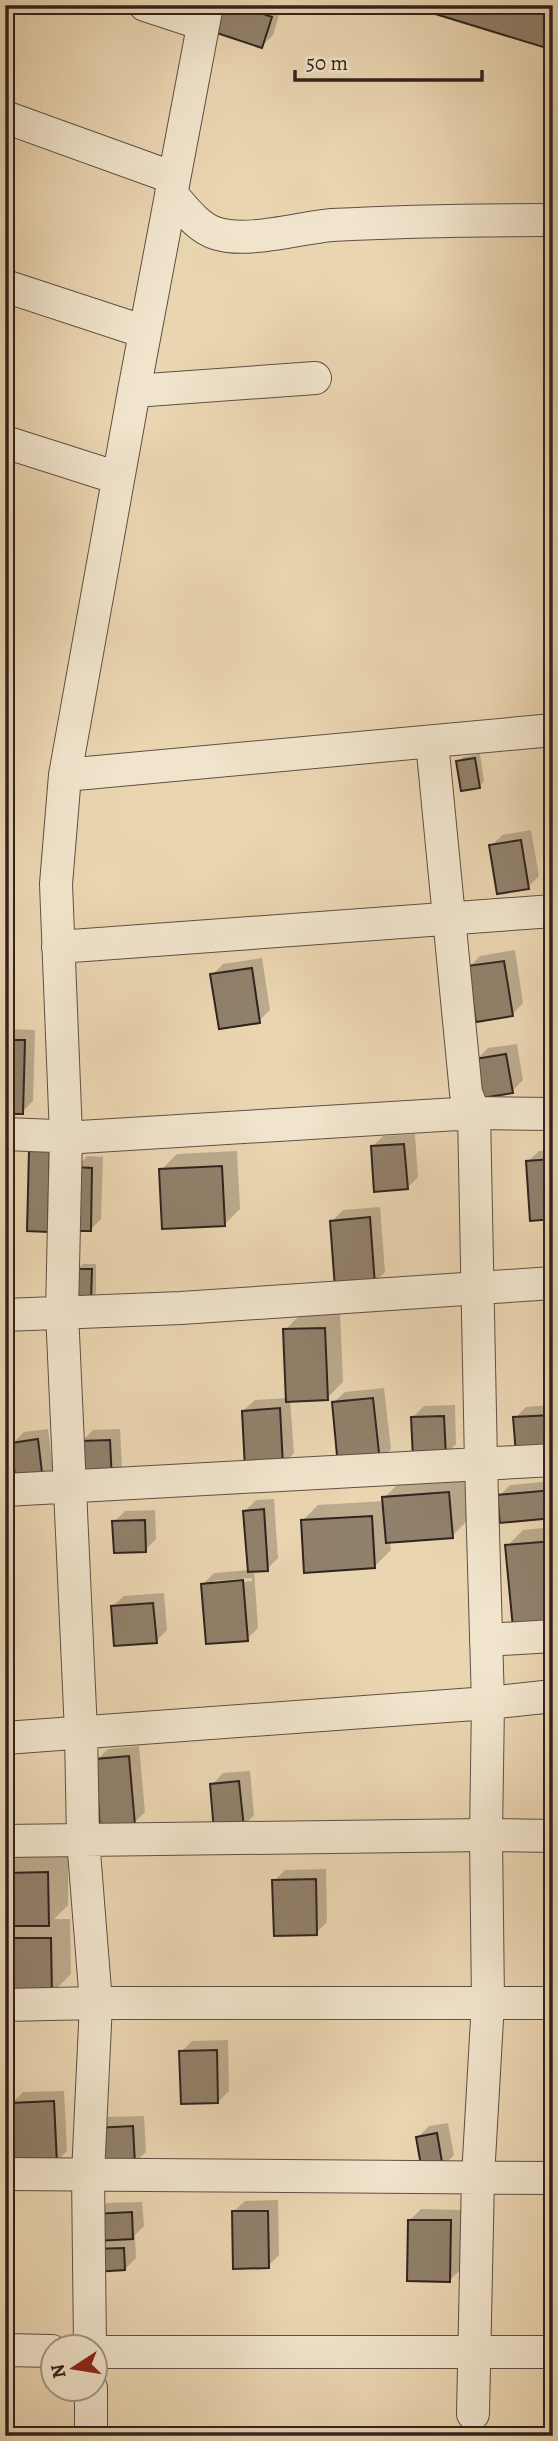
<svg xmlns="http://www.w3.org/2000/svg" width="558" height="2441" font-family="Alegreya,serif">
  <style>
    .shadow { fill: #0003; fill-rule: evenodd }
    .building { fill: #91806b; stroke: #30231f; stroke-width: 2 }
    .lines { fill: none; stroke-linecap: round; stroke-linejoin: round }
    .minor-casing { stroke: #5e5044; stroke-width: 34 }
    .minor { stroke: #f1e4cc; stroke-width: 32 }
  </style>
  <rect width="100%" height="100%" fill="#ead5b1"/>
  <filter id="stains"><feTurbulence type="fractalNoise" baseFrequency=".00286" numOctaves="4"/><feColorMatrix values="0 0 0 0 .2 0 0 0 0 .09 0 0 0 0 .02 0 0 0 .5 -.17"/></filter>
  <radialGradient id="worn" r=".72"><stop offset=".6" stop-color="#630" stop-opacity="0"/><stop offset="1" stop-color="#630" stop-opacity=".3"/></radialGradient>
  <path class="shadow" d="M 218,5 L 279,5 L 282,6 L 273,35 L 262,46 Z
    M 480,754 L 484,781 L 479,787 L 458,762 L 463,757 Z
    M 531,830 L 539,876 L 528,887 L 491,846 L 502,835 Z
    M 515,950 L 523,1003 L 512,1015 L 469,967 L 480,956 Z
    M 262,958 L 270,1010 L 259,1021 L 212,975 L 223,964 Z
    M 5,1029 L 35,1030 L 33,1101 L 22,1112 L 5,1112 Z
    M 517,1044 L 523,1080 L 512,1091 L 477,1059 L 488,1048 Z
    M 415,1134 L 418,1177 L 407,1188 L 372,1147 L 383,1136 Z
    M 553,1150 L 553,1217 L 527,1162 L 539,1151 Z
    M 237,1151 L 240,1209 L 224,1225 L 161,1170 L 177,1154 Z
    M 87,1156 L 103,1157 L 101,1219 L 90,1230 L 76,1168 Z
    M 380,1207 L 385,1272 L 374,1283 L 332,1221 L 343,1210 Z
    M 83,1264 L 96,1264 L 96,1293 L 90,1298 L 77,1269 Z
    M 340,1312 L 343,1382 L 327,1398 L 290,1400 L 294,1453 L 282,1465 L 243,1411 L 255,1400 L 288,1398 L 285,1330 L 301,1314 Z
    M 384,1388 L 391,1449 L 380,1460 L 333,1403 L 345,1392 Z
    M 455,1405 L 456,1444 L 445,1455 L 413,1417 L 424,1406 Z
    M 553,1405 L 553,1449 L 515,1418 L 526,1407 Z
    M 48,1429 L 53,1469 L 42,1480 L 13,1443 L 24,1432 Z
    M 120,1429 L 122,1468 L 111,1479 L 82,1441 L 93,1430 Z
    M 464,1477 L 468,1520 L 452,1536 L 390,1541 L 391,1550 L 375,1566 L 302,1521 L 318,1505 L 384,1501 L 384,1498 L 400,1482 Z
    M 553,1481 L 553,1516 L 499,1496 L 510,1485 Z
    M 274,1499 L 278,1558 L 267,1569 L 254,1570 L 258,1628 L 247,1639 L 203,1584 L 214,1573 L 249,1570 L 245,1511 L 256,1500 ZM 252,1578 L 252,1581 L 213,1584 L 213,1581 Z
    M 155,1510 L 156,1539 L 145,1550 L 114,1522 L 125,1511 Z
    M 553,1527 L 553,1623 L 507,1546 L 523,1530 Z
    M 164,1593 L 167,1630 L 156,1641 L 112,1607 L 124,1596 Z
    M 139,1746 L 145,1812 L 134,1823 L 97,1760 L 108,1749 Z
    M 250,1771 L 254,1815 L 243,1826 L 212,1785 L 223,1773 Z
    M 68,1853 L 68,1905 L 54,1919 L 70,1919 L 71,1974 L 51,1994 L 5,1995 L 5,1854 Z
    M 326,1869 L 327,1922 L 316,1933 L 274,1881 L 285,1870 Z
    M 228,2040 L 229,2091 L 218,2102 L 181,2052 L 192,2041 Z
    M 64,2091 L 67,2151 L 56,2162 L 12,2103 L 23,2092 Z
    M 144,2116 L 146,2152 L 134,2163 L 96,2128 L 107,2117 Z
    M 448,2123 L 454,2155 L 443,2166 L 418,2137 L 429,2126 Z
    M 278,2200 L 279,2255 L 268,2266 L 233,2212 L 245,2201 Z
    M 142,2202 L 144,2226 L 135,2235 L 136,2258 L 125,2269 L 95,2270 L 96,2215 L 107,2203 Z
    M 421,2209 L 461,2210 L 460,2270 L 449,2281 L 410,2220 Z
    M 5,2381 L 13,2381 L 13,2425 L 5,2433 Z"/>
  <path class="building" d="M 216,5 L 236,5 L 272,17 L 262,48 L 208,30 Z
    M 406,5 L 553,5 L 553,50 Z
    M 475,758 L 480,788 L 461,791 L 456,761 Z
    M 521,840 L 529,889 L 497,894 L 489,845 Z
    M 504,961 L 513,1016 L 476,1022 L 467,966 Z
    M 252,968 L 260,1023 L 219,1029 L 210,974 Z
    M 5,1040 L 25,1040 L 23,1114 L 5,1114 Z
    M 506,1054 L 513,1093 L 482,1098 L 475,1059 Z
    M 404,1144 L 408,1189 L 374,1192 L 371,1146 Z
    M 29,1150 L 50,1150 L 48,1232 L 27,1231 Z
    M 553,1159 L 553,1219 L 530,1221 L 526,1161 Z
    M 222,1166 L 225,1226 L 162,1229 L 159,1169 Z
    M 75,1167 L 92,1168 L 91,1231 L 73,1231 Z
    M 370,1217 L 375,1285 L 335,1288 L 330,1221 Z
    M 76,1269 L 92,1269 L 91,1300 L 75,1300 Z
    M 325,1328 L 328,1400 L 286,1402 L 283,1329 Z
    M 373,1398 L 380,1462 L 338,1466 L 332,1402 Z
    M 280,1408 L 283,1466 L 245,1469 L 242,1411 Z
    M 553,1415 L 553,1451 L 516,1454 L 513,1417 Z
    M 444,1416 L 446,1457 L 413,1458 L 411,1417 Z
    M 38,1439 L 43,1481 L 16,1484 L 11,1443 Z
    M 110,1440 L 112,1481 L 83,1482 L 81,1441 Z
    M 553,1490 L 553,1518 L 500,1523 L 497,1495 Z
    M 449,1492 L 453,1538 L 386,1543 L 382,1497 Z
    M 264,1509 L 268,1571 L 248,1572 L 243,1511 Z
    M 372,1516 L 375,1568 L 304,1573 L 301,1520 Z
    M 145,1520 L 146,1552 L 114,1553 L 112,1521 Z
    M 553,1541 L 553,1625 L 513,1628 L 505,1545 Z
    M 243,1580 L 248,1641 L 206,1644 L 201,1584 Z
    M 153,1603 L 157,1643 L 114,1646 L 111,1606 Z
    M 129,1756 L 135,1825 L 100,1828 L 95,1759 Z
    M 239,1781 L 244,1828 L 214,1831 L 210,1784 Z
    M 48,1872 L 49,1926 L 5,1926 L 5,1873 Z
    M 316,1879 L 317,1935 L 274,1936 L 272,1880 Z
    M 5,1938 L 51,1938 L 52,1996 L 5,1996 Z
    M 217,2050 L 218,2103 L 181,2104 L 179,2051 Z
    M 54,2101 L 57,2164 L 14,2166 L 10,2103 Z
    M 133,2126 L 135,2165 L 96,2167 L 94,2128 Z
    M 437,2133 L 443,2168 L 422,2171 L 416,2137 Z
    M 232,2211 L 268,2211 L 269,2268 L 233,2269 Z
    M 132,2212 L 133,2239 L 95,2241 L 94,2214 Z
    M 408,2220 L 451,2220 L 450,2282 L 407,2281 Z
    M 124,2248 L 125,2270 L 94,2272 L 92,2249 Z"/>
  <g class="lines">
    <g class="minor-casing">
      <path id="minor" d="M 145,5 L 203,24
        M 207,5 L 134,391 L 65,775 L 56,884 L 66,1136 L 62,1312 L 81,1732 L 83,1839 L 96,2003 L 553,2003
        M 5,117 L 174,178
        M 171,194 C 184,208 197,227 215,233 C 247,244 298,228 332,225 C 406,221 479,220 553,220
        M 5,286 L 145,332
        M 134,391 L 315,378
        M 5,442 L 118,478
        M 65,775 L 553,730
        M 58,947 L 553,911
        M 5,1134 L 80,1137 L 474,1113 L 553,1114
        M 5,1315 L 181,1308 L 553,1283
        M 5,1490 L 553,1460
        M 486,1640 L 553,1636
        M 5,1738 L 488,1703 L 481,1464 L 474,1113 L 466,1093 L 432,742
        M 5,1841 L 486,1835 L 553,1836
        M 5,2005 L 96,2003 L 88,2174 L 90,2346
        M 5,2174 L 553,2178
        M 5,2350 L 52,2351
        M 94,2352 L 553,2352
        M 91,2388 L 91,2436
        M 473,2414 L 478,2177 L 488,2002 L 486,1835 L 488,1703 L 553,1696"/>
    </g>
    <use href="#minor" class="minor"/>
  </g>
  <rect width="558" height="2441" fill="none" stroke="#ead5b1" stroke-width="28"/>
  <rect x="7" y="7" width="544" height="2427" fill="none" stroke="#30231f" stroke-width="3.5"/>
  <rect x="14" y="14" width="530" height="2413" fill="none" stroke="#30231f" stroke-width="2"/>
  <g transform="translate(74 2368) rotate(258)"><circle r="33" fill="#f1e4cc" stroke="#a49787" stroke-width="2"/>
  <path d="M0-5L12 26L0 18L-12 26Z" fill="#8f2418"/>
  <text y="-10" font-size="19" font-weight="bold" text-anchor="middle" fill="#30231f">N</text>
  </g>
  <path d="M295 70v10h187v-10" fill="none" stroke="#30231f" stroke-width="3.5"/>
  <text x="306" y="70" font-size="21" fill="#30231f" stroke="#f1e4cc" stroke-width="5" paint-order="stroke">50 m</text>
  <rect width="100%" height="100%" filter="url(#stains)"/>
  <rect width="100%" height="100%" fill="url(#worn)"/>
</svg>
